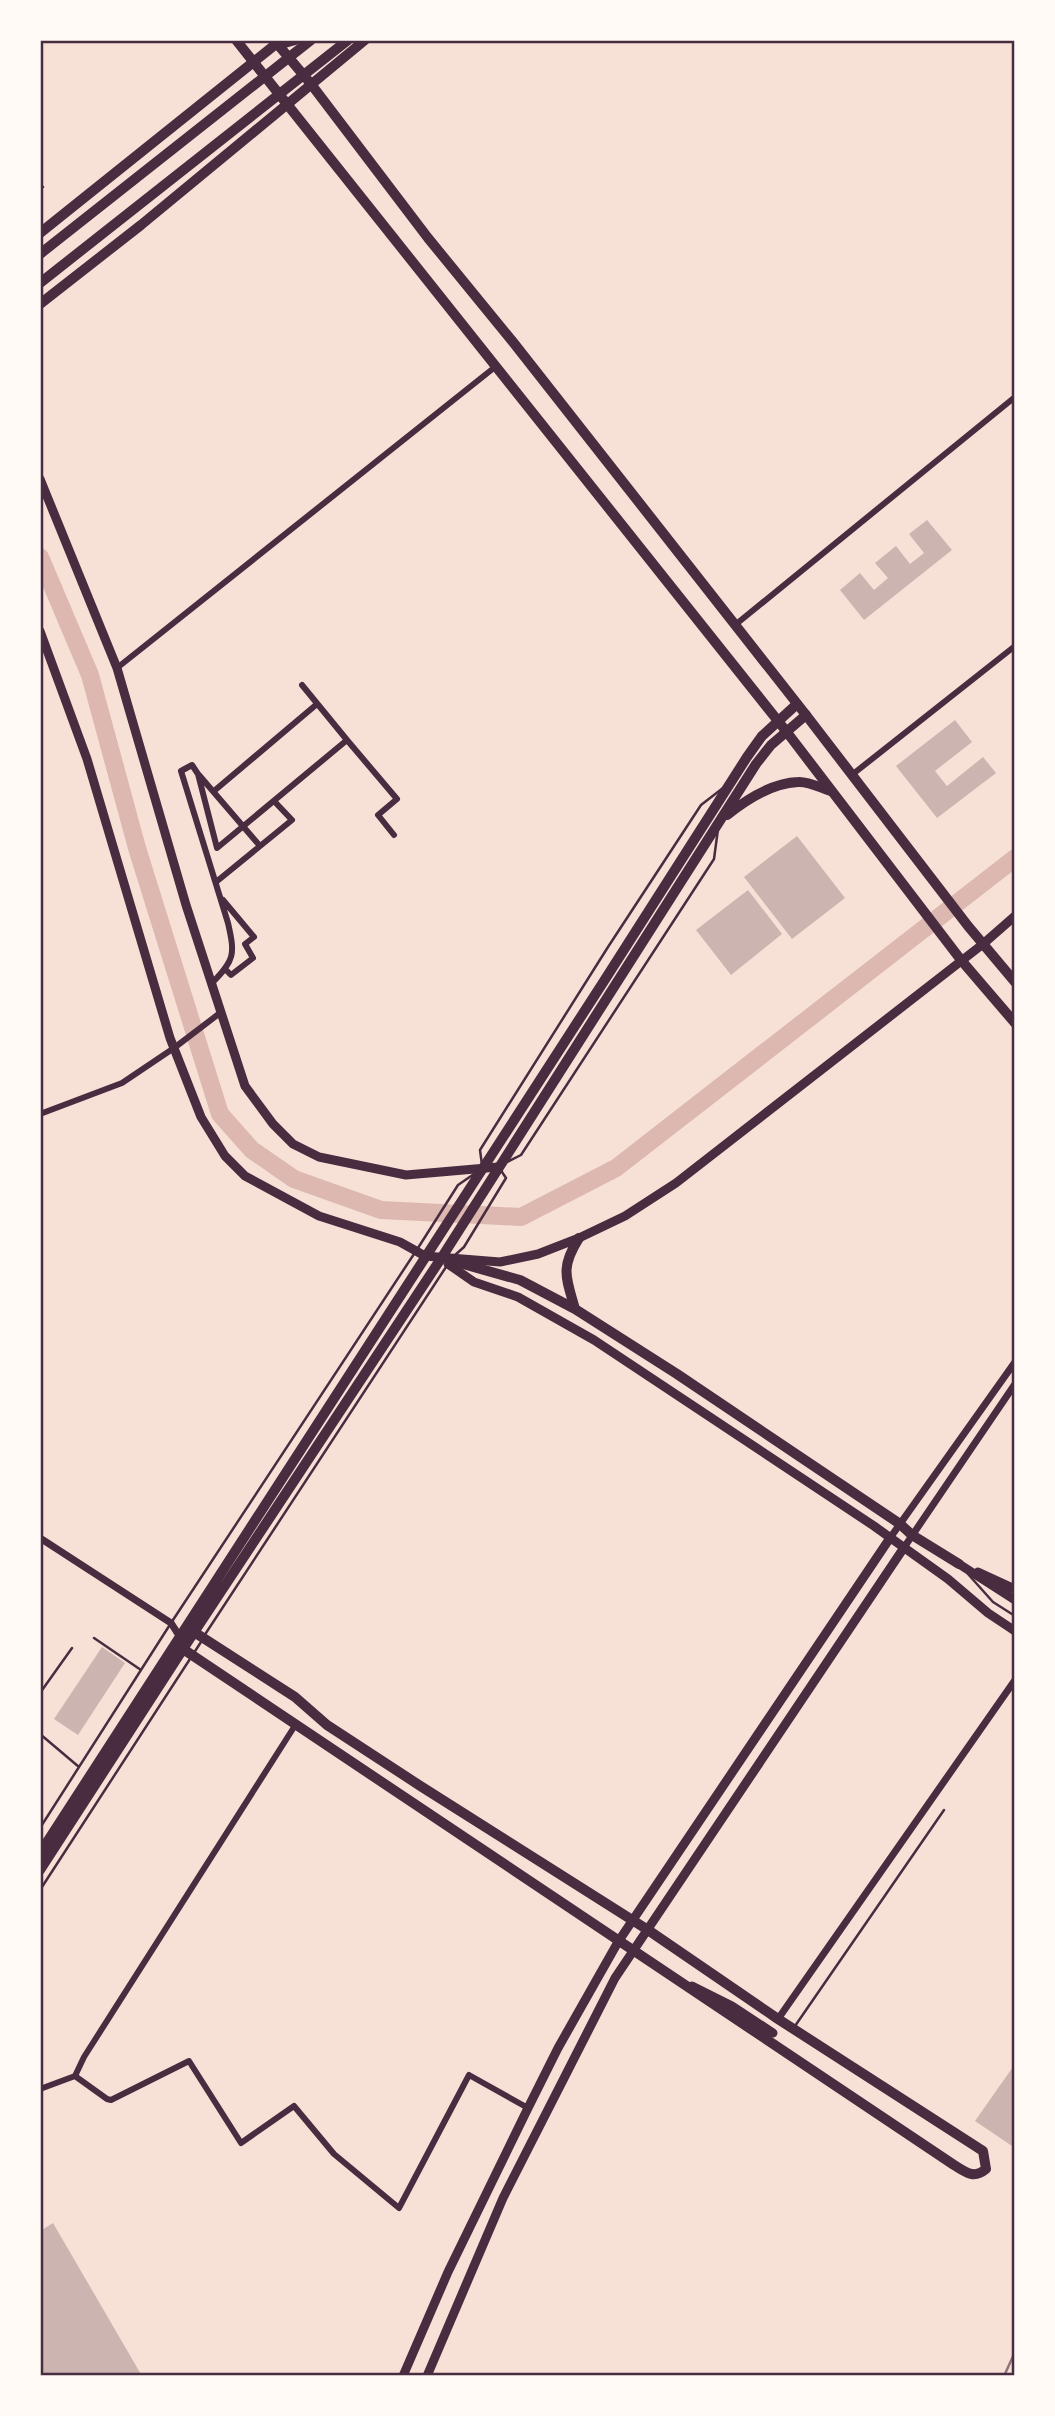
<svg xmlns="http://www.w3.org/2000/svg" width="1055" height="2416" font-family="Montserrat,sans-serif">
  <style>
    .lines { fill: none; stroke-linecap: round; stroke-linejoin: round }
    .river { stroke: #dcb8b0; stroke-width: 18 }
    .building { fill: #ccb4b1 }
    .service { stroke: #4a2c40; stroke-width: 2.5 }
    .minor { stroke: #4a2c40; stroke-width: 6 }
    .tertiary { stroke: #4a2c40; stroke-width: 7 }
    .secondary { stroke: #4a2c40; stroke-width: 9 }
    .primary { stroke: #4a2c40; stroke-width: 10 }
    .trunk { stroke: #4a2c40; stroke-width: 10 }
    .rail { stroke: #8f747c; stroke-width: 2.5 }
    .neatline { fill: none; stroke: #4a2c40; stroke-width: 2.5 }
  </style>
  <rect width="100%" height="100%" fill="#f7e1d7"/>
  <g class="lines">
    <path class="river" d="M 40,557 L 90,675 L 137,848 L 220,1114 L 252,1150 L 294,1179 L 381,1210 L 521,1217 L 616,1168 L 1015,858"/>
  </g>
  <path class="building" d="M 927,520 L 952,550 L 864,620 L 840,590 L 860,573 L 874,590 L 888,578 L 875,563 L 896,546 L 910,564 L 924,553 L 909,534 Z
    M 955,720 L 972,742 L 935,771 L 947,786 L 983,757 L 996,773 L 937,818 L 896,766 Z
    M 797,836 L 845,898 L 792,939 L 744,877 Z
    M 748,890 L 782,934 L 731,975 L 696,930 Z
    M 102,1647 L 125,1663 L 78,1735 L 54,1719 Z
    M 1015,2064 L 1015,2148 L 975,2121 Z
    M 53,2223 L 142,2376 L 40,2376 L 40,2231 Z"/>
  <g class="lines">
    <path class="service" d="M 40,189 L 43,187
      M 507,1162 L 521,1155 L 714,859 L 718,829
      M 482,1165 L 480,1150 L 608,947 L 701,805 L 723,788
      M 418,1248 L 458,1185 L 474,1174
      M 454,1256 L 464,1247 L 506,1178 L 500,1169
      M 968,1574 L 993,1602 L 1015,1616
      M 204,1636 L 446,1267
      M 94,1638 L 141,1670
      M 40,1693 L 72,1648
      M 40,1734 L 79,1767
      M 40,1828 L 171,1623 L 414,1254
      M 40,1890 L 201,1642
      M 795,2026 L 944,1810"/>
    <path class="minor" d="M 735,625 L 1015,397
      M 117,668 L 495,367
      M 302,685 L 347,740
      M 853,774 L 1015,646
      M 199,775 L 260,846
      M 214,791 L 317,704
      M 216,882 L 292,820 L 274,801
      M 223,900 L 254,937 L 245,944 L 253,958 L 231,975 L 225,969
      M 212,983 C 235,960 235,954 228,923 L 181,771 L 192,765 L 198,774 L 217,848 L 347,740 L 397,799 L 378,815 L 394,835
      M 40,1114 L 122,1083 L 174,1048 L 220,1013
      M 75,2076 L 107,2099 L 111,2100 L 189,2061 L 241,2143 L 294,2106 L 334,2154 L 399,2208 L 469,2075 L 528,2108
      M 40,2089 L 75,2076 L 84,2057 L 296,1724"/>
    <path class="tertiary" d="M 40,1538 L 171,1623 L 180,1637
      M 890,1538 L 1015,1362
      M 903,1549 L 1015,1384
      M 778,2019 L 1015,1680"/>
    <path class="secondary" d="M 40,479 L 117,668 L 186,905 L 245,1086 L 273,1124 L 293,1144 L 319,1157 L 406,1175 L 498,1167
      M 40,631 L 87,759 L 170,1038 L 201,1117 L 225,1156 L 245,1176 L 319,1216 L 400,1242 L 425,1256 L 500,1262 L 538,1254 L 579,1238 L 625,1216 L 676,1183 L 983,944 L 1015,916
      M 448,1264 L 474,1282 L 518,1297 L 594,1340 L 874,1526 L 948,1579 L 988,1613 L 1015,1631
      M 959,1564 L 1015,1600
      M 978,1572 L 1015,1589
      M 692,1986 L 732,2006 L 773,2033
      M 403,2376 L 448,2272 L 528,2108 L 558,2048 L 618,1942 L 890,1538
      M 427,2376 L 503,2198 L 615,1978 L 903,1549"/>
    <path class="primary" d="M 278,45 L 295,40
      M 40,233 L 281,40
      M 40,304 L 141,225 L 365,40
      M 727,815 C 747,799 772,783 798,782 C 808,781 821,788 831,791
      M 449,1260 L 520,1280 L 575,1309 L 677,1374 L 900,1524 L 912,1535 L 959,1564
      M 575,1309 C 566,1277 560,1268 579,1238
      M 194,1632 L 295,1697 L 327,1725 L 422,1787 L 648,1930 L 778,2019 L 983,2151 L 986,2169 C 974,2179 967,2173 954,2165 L 183,1649 L 180,1637 Z
      M 40,1853 L 604,981 L 747,757 L 762,736 L 797,704
      M 40,1870 L 183,1649 L 442,1257 L 756,764 L 771,745 L 806,715"/>
    <path class="trunk" d="M 236,40 L 786,731 L 961,960 L 1015,1023
      M 274,40 L 311,84 L 428,238 L 513,342 L 806,715 L 968,926 L 1015,982
      M 40,254 L 311,40
      M 40,283 L 348,40"/>
    <path class="rail" d="M 1004,2376 L 1015,2352"/>
  </g>
  <rect width="1055" height="2416" fill="none" stroke="#fffaf5" stroke-width="84"/>
  <rect x="42" y="42" width="971" height="2332" class="neatline"/>
</svg>
